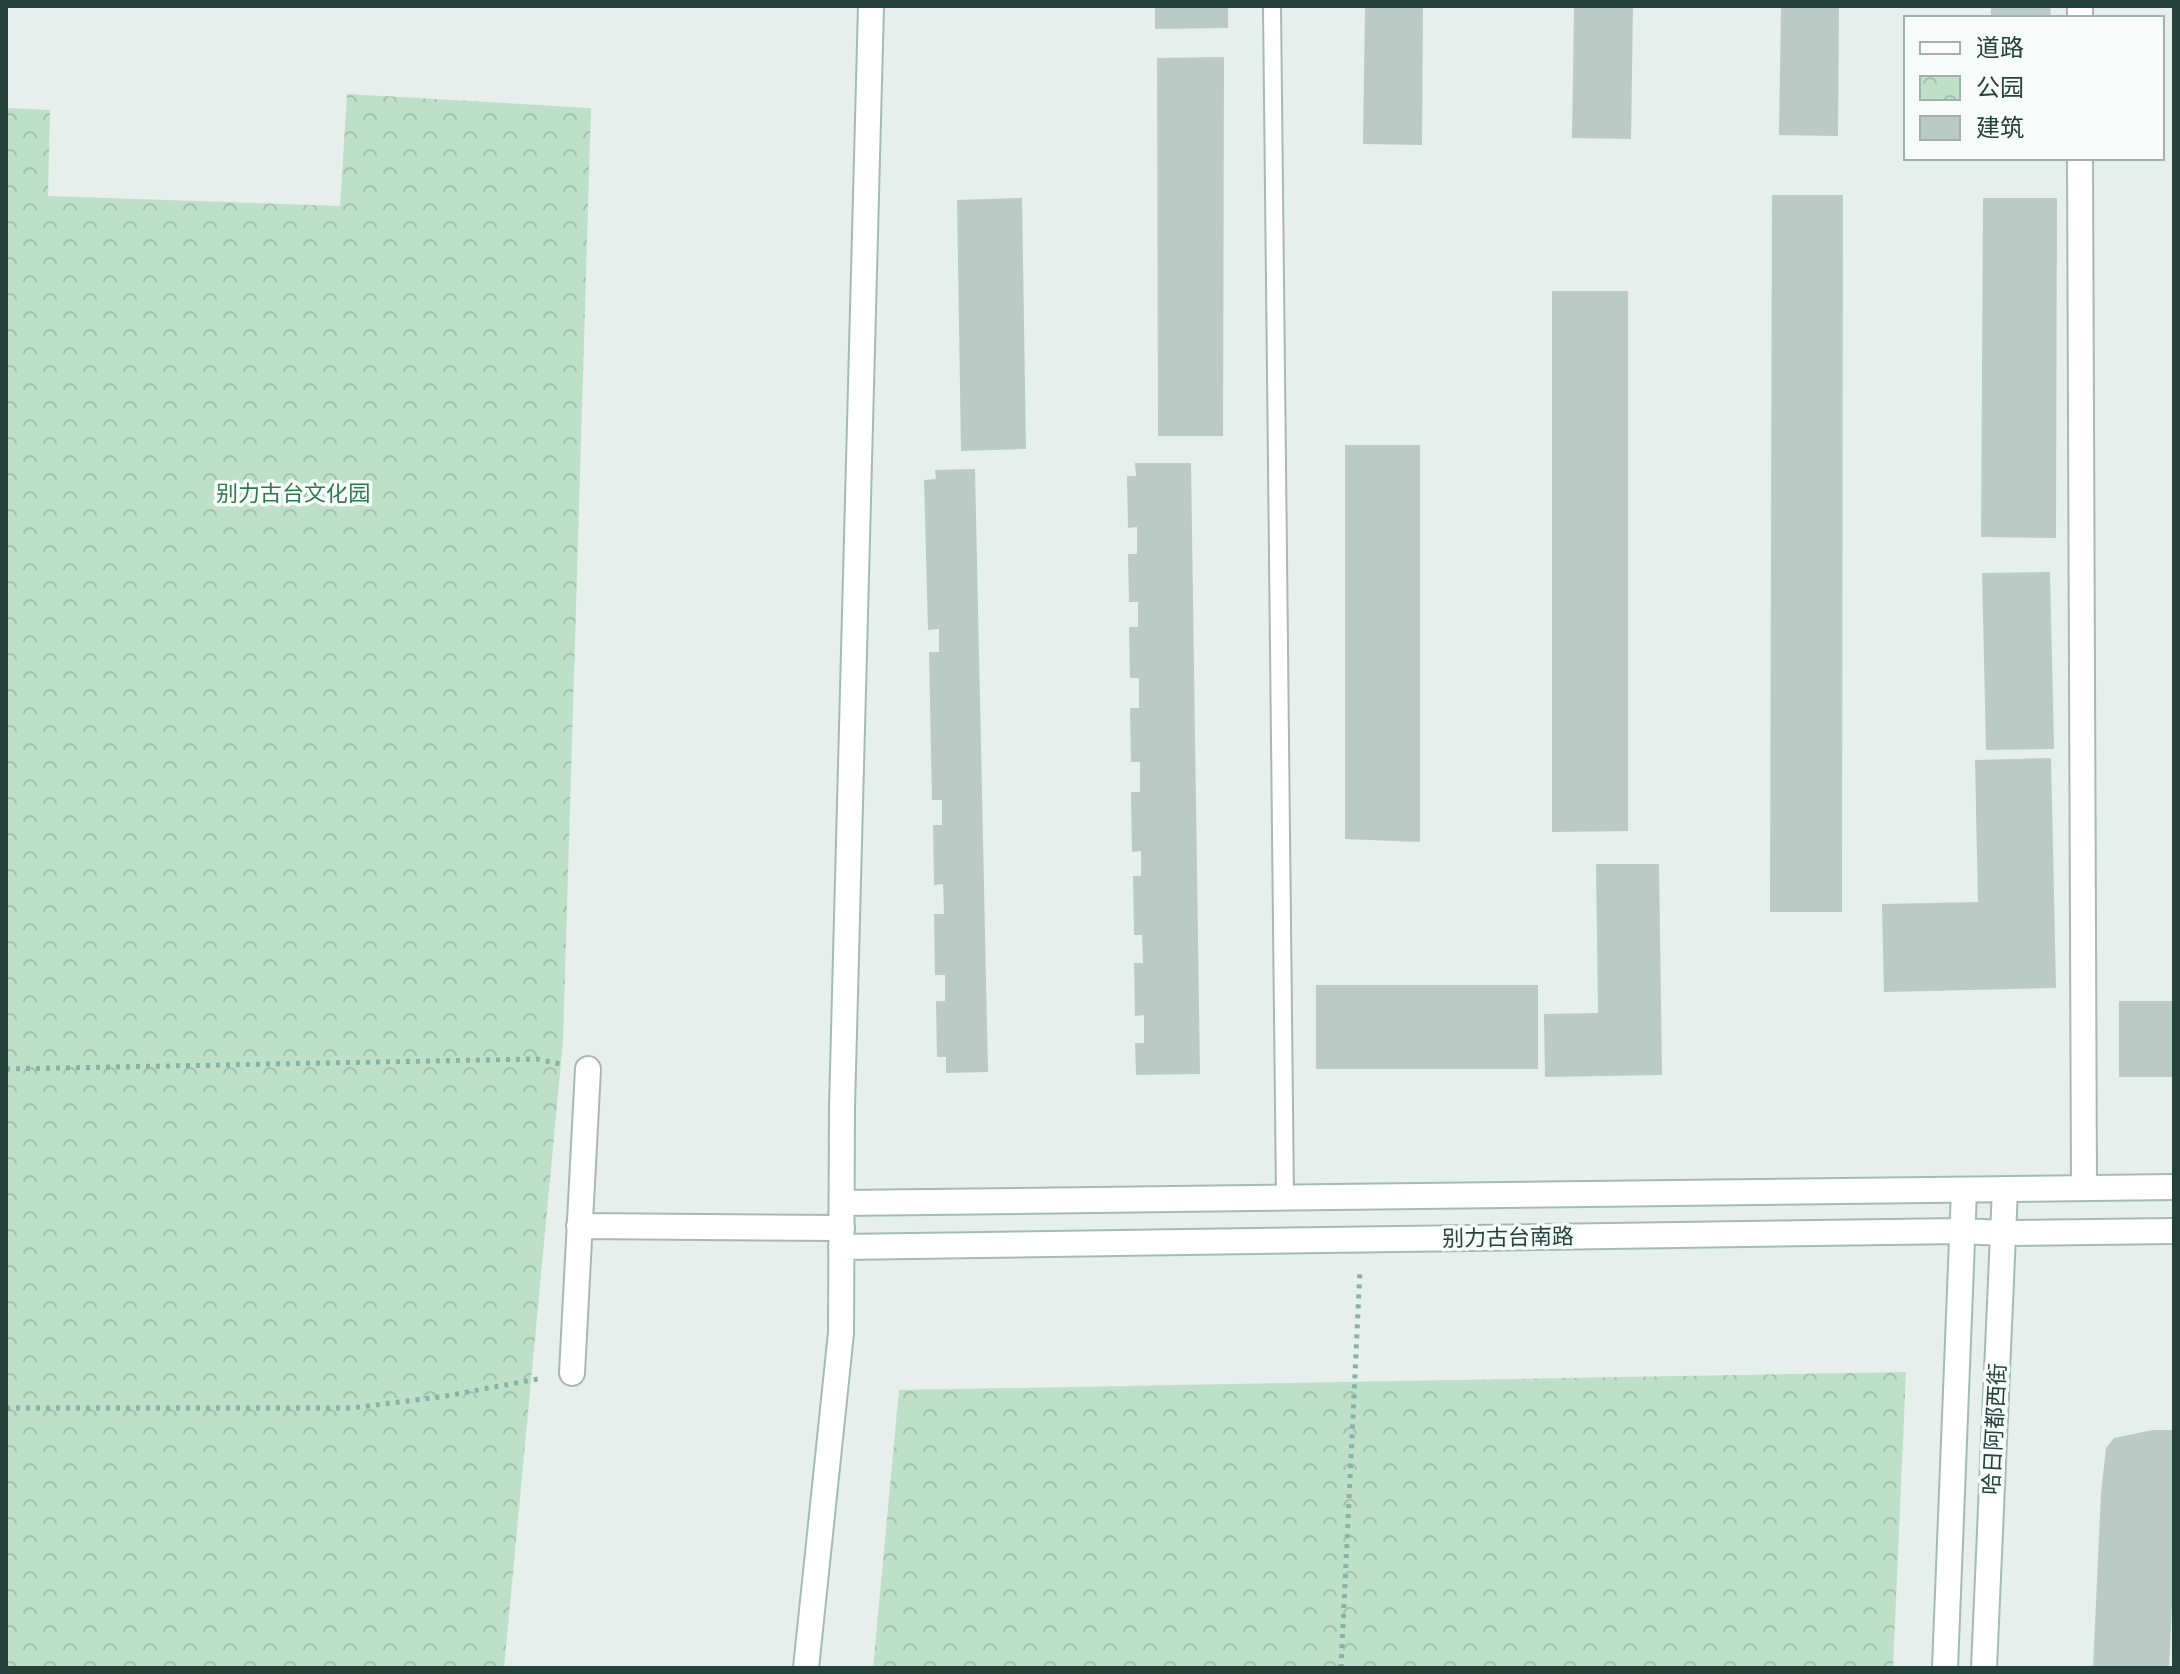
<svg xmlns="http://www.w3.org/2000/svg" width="2180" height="1674" font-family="'Varela Round','Noto Sans SC',sans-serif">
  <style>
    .park { fill: url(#park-crowns) }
    .building { fill: #bbcac4 }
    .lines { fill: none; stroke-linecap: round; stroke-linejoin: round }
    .lane-casing { stroke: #a8b8b2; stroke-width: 20 }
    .street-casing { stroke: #a8b8b2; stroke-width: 28 }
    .secondary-casing { stroke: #a4bbb3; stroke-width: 28 }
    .path { stroke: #86b3a5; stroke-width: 5; stroke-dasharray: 4 6; stroke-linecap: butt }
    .lane { stroke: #fff; stroke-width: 16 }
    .street { stroke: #fff; stroke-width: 24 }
    .secondary { stroke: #fff; stroke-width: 24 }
    .labels { text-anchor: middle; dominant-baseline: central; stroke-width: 7; stroke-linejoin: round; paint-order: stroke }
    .park-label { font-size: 22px; fill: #2d7a4b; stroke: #f7fbf9 }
    .street-label { font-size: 22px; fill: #24423a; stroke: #f7fbf9 }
  </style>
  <defs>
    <pattern id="park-crowns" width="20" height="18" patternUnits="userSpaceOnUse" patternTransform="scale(2)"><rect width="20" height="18" fill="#bfe0c8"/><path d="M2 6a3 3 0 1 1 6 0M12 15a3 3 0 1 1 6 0" fill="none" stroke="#a4c1ad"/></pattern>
  </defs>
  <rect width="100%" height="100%" fill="#e6efeb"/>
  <path class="park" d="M 347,94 L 591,108 L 563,1041 L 504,1668 L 6,1668 L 6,108 L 50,110 L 48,196 L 340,206 Z
    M 1906,1372 L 1893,1668 L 873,1668 L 899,1390 Z"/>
  <path class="building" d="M 1155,6 L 1228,6 L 1228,28 L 1155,29 Z
    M 1365,6 L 1423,6 L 1422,145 L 1363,144 Z
    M 1574,6 L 1633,6 L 1631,139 L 1572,138 Z
    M 1781,6 L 1839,6 L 1838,136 L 1779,135 Z
    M 1991,6 L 2051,6 L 2050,18 L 1991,18 Z
    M 1224,57 L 1223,436 L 1158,436 L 1157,58 Z
    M 1772,195 L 1843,195 L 1842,912 L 1770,912 Z
    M 1022,198 L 1026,449 L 961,451 L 957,200 Z
    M 1983,198 L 2057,198 L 2056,538 L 1981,537 Z
    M 1552,291 L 1628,291 L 1628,831 L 1552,832 Z
    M 1345,445 L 1420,445 L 1420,842 L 1345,839 Z
    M 1135,463 L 1191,463 L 1200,1074 L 1136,1075 L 1135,1043 L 1144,1043 L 1144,1015 L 1135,1016 L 1134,963 L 1143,963 L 1142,935 L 1134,935 L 1133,876 L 1141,876 L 1141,851 L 1132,852 L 1131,792 L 1140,792 L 1140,762 L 1131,762 L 1130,708 L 1139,708 L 1139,678 L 1130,678 L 1129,627 L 1138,627 L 1138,602 L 1129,602 L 1128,554 L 1137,554 L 1137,527 L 1128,528 L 1127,476 L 1136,476 Z
    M 975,469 L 988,1072 L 946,1073 L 946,1057 L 937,1057 L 936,1001 L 945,1001 L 945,975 L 935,975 L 934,914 L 944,914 L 943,884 L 934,885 L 933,825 L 942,825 L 942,800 L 932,800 L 929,652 L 939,652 L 939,629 L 928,630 L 924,480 L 936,479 L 935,470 Z
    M 2050,572 L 2054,749 L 1986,750 L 1982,573 Z
    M 2051,758 L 2056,988 L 1884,992 L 1882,904 L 1978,902 L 1975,760 Z
    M 1596,864 L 1659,864 L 1662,1075 L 1545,1077 L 1544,1014 L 1598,1013 Z
    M 1316,985 L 1538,985 L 1538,1069 L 1316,1069 Z
    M 2119,1001 L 2174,1001 L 2174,1077 L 2119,1077 Z
    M 2153,1430 L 2174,1430 L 2174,1562 L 2169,1668 L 2093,1668 L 2101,1493 L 2106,1448 L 2114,1438 Z"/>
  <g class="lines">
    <g class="lane-casing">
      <path id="lane" d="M 1272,6 L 1285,1198"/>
    </g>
    <g class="street-casing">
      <path id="street" d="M 2080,6 L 2080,18
        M 2080,158 L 2084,1188
        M 579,1226 L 842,1228
        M 572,1373 L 588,1069"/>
    </g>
    <g class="secondary-casing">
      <path id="secondary" d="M 842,1203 L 2174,1187
        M 841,1247 L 1961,1231 L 2003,1233 L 2174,1231
        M 806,1668 L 841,1333 L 842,1108 L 871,6
        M 1945,1668 L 1964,1190
        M 1984,1668 L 2005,1189"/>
    </g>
    <path class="path" d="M 6,1069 L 537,1059 L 560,1064
      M 6,1408 L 351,1408 L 440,1397 L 543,1378
      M 1341,1668 L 1360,1269"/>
    <use href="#lane" class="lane"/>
    <use href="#street" class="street"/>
    <use href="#secondary" class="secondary"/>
  </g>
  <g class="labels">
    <g class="park-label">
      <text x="293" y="494">别力古台文化园</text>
    </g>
    <g class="street-label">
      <text transform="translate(1508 1238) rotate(-1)">别力古台南路</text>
      <text transform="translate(1995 1429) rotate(-87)">哈日阿都西街</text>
    </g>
  </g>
  <rect width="2180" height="1674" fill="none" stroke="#24423a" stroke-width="16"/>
  <rect x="1904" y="16" width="260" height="144" fill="#f7fbf9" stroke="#a3b1ad" stroke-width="2"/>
  <rect x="1920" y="42" width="40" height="12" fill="#ffffff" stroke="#a3b1ad" stroke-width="2"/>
  <text x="1976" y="56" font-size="24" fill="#24423a">道路</text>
  <rect x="1920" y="76" width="40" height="24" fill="url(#park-crowns)" stroke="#a3b1ad" stroke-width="2"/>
  <text x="1976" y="96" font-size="24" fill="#24423a">公园</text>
  <rect x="1920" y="116" width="40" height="24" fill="#bbcac4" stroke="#a3b1ad" stroke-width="2"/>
  <text x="1976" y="136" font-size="24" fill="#24423a">建筑</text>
</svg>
